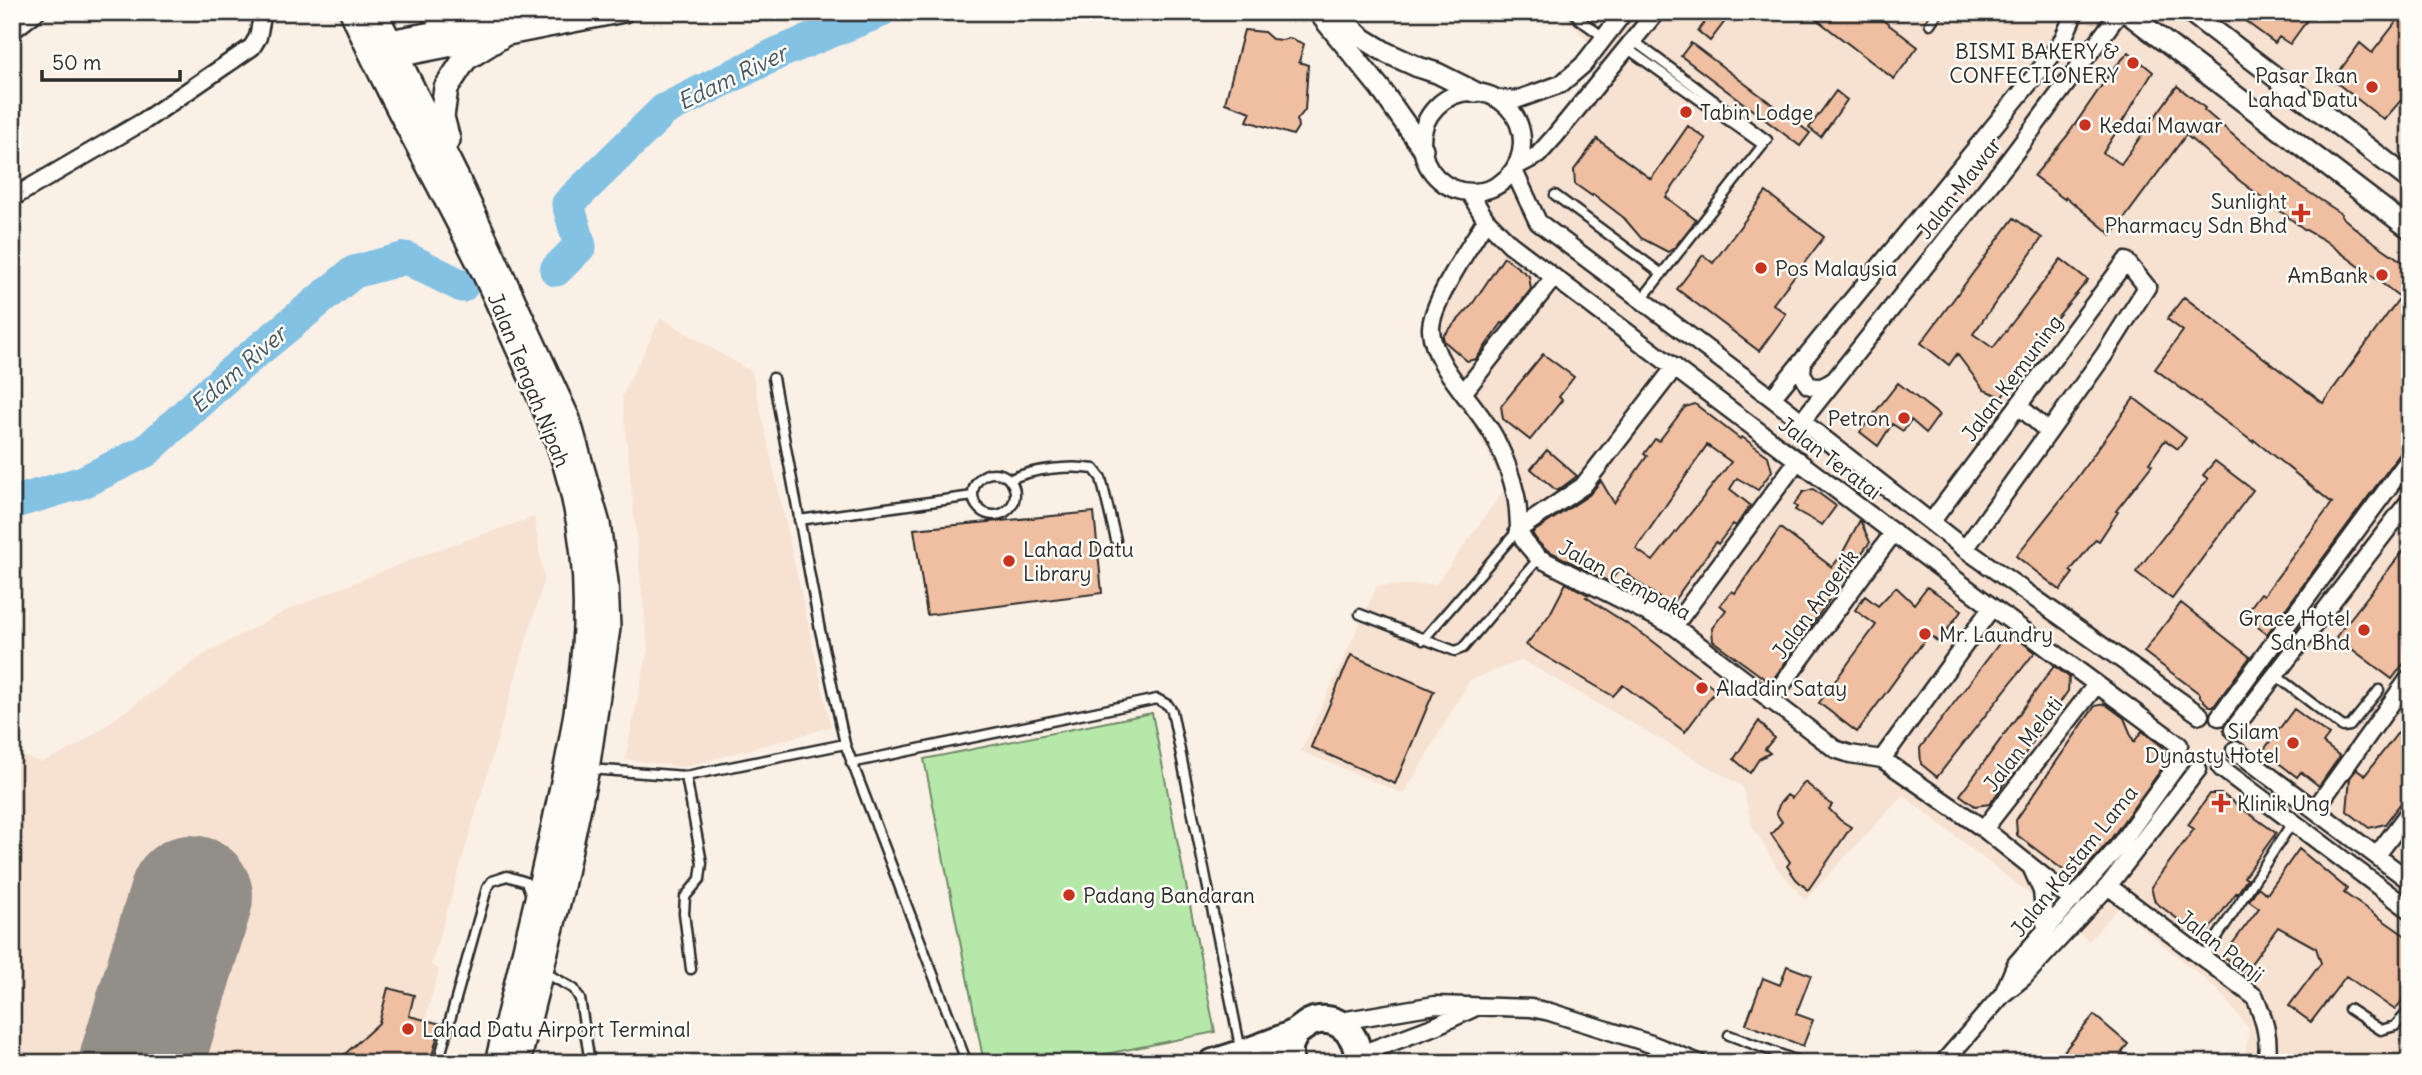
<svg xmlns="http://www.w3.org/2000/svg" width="2422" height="1075" font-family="Delius,sans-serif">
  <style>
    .built { fill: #f7e1d1 }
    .green { fill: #b6e9a9; stroke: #708a6a; stroke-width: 2 }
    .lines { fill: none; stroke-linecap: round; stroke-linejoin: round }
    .river { stroke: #84c2e4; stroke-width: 33 }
    .runway { stroke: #928e88; stroke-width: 124 }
    .building { fill: #f0bfa1; stroke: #2b2b2b; stroke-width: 2; fill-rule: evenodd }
    .service-casing { stroke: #2b2b2b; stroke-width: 13 }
    .minor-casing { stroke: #2b2b2b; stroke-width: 21 }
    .tertiary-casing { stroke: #2b2b2b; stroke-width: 24 }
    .secondary-casing { stroke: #2b2b2b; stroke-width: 28 }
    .trunk-casing { stroke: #2b2b2b; stroke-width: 32 }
    .service { stroke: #fdfcf7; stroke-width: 8 }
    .minor { stroke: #fdfcf7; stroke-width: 16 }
    .tertiary { stroke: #fdfcf7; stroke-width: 19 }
    .secondary { stroke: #fdfcf7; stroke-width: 23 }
    .trunk { stroke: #fdfcf7; stroke-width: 26 }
    .poi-dot { fill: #c8321e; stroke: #fdfcf7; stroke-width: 2.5 }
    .labels { text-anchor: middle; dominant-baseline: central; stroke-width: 5; stroke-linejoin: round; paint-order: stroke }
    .poi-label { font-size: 21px; fill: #2b2b2b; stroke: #fdfcf7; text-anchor: start }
    .street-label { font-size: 21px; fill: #2b2b2b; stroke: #fdfcf7 }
    .water-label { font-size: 23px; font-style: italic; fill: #465862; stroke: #fdfcf7 }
  </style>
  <rect width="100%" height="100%" fill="#faf0e6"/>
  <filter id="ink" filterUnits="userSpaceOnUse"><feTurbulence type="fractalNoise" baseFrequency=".0143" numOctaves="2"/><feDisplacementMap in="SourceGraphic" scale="14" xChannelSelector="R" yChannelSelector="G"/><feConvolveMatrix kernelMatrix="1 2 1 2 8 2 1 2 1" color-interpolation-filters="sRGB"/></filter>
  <g filter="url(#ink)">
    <path class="built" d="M 1561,12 L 2410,12 L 2410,1063 L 2244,1063 L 2249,1029 L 2218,990 L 2118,908 L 2089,941 L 1903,795 L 1805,900 L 1775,865 L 1753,827 L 1742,786 L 1522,660 L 1470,680 L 1404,794 L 1301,751 L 1377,586 L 1436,584 L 1505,489 L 1478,433 L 1429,361 L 1422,326 L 1449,263 L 1493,197 L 1610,72 L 1582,35 Z
      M 661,318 L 752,372 L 831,727 L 684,767 L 625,759 L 648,650 L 622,396 Z
      M 534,517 L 544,580 L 431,965 L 439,969 L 425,1020 L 441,1024 L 430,1063 L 12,1063 L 12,753 L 42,762 L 60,755 L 83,742 L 205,654 L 287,610 L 428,553 Z"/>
    <path class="green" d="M 1152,713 L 1215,1032 L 1061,1063 L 984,1063 L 924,759 Z"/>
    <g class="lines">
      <path class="river" d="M 556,270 L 580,246 L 568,204 L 664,110 L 778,53 L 879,12
        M 12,503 L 83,482 L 146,451 L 228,375 L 354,272 L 406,258 L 462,286"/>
      <path class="runway" d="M 141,1063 L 191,897"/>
    </g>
    <path class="building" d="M 1713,12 L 1732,12 L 1710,41 L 1698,31 Z
      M 1807,12 L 1872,12 L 1918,47 L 1894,79 Z
      M 2233,12 L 2313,12 L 2290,44 L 2279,37 L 2275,43 Z
      M 2404,12 L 2410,12 L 2410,90 L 2384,120 L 2333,80 L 2360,43 L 2372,53 Z
      M 1244,30 L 1264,32 L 1272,39 L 1282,40 L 1290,38 L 1304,44 L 1299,62 L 1308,65 L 1305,110 L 1297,120 L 1298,127 L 1293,135 L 1247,121 L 1251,112 L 1225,103 Z
      M 1691,43 L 1810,133 L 1800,146 L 1681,56 Z
      M 2129,52 L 2153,72 L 2103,153 L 2121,164 L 2177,86 L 2205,108 L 2204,110 L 2240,141 L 2298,185 L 2342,214 L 2341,216 L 2362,234 L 2410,267 L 2410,440 L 2267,634 L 2244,616 L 2261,593 L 2264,595 L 2332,503 L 2254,440 L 2253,442 L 2155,369 L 2183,331 L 2167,319 L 2184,297 L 2323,403 L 2400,297 L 2324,240 L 2304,229 L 2240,181 L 2186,135 L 2112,235 L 2066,197 L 2064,199 L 2034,176 L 2067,136 L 2113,69 Z
      M 1836,91 L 1847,100 L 1821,137 L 1809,128 Z
      M 1688,126 L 1706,139 L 1666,197 L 1696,220 L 1674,248 L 1668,252 L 1641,238 L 1624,218 L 1593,194 L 1592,196 L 1575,184 L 1574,170 L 1597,139 L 1651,179 Z
      M 1766,192 L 1824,237 L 1773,304 L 1786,314 L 1759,351 L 1677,289 L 1703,255 L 1713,263 Z
      M 2014,218 L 2042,238 L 1973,334 L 1993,348 L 2061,259 L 2088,280 L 2049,327 L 2002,397 L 1984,390 L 1957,354 L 1949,365 L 1921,343 Z
      M 1504,257 L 1529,276 L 1531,289 L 1504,324 L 1502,323 L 1476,359 L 1467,361 L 1444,341 L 1443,336 L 1471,306 Z
      M 1543,354 L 1574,377 L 1559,397 L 1562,400 L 1530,440 L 1503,419 L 1501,406 Z
      M 1898,383 L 1939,415 L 1926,433 L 1911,420 L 1903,431 L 1892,424 L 1878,446 L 1860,432 Z
      M 2134,398 L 2186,438 L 2178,449 L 2165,440 L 2149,463 L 2152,465 L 2116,511 L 2118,512 L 2107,529 L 2099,541 L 2096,539 L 2070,571 L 2073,573 L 2060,590 L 2016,556 L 2066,493 Z
      M 1695,404 L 1740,439 L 1742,437 L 1768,456 L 1772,471 L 1758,490 L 1737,478 L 1730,489 L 1750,505 L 1736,526 L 1733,524 L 1718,544 L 1716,542 L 1670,606 L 1620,569 L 1609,582 L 1545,549 L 1538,542 L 1532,533 L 1589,495 L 1601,481 L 1614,503 L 1647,456 L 1644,454 L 1655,439 L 1659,441 L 1685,407 ZM 1707,445 L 1731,462 L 1653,561 L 1636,549 Z
      M 1547,450 L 1577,476 L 1557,491 L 1531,469 Z
      M 2215,461 L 2253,490 L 2172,599 L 2136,572 L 2208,479 L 2203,475 Z
      M 1813,489 L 1836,506 L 1822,525 L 1795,510 L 1797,507 L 1794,505 L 1803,492 Z
      M 1094,512 L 1102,593 L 927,615 L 914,529 Z
      M 1860,520 L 1870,542 L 1827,599 L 1829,600 L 1802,639 L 1774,678 L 1765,679 L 1713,641 L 1712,628 L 1726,610 L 1720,605 L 1732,591 L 1735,593 L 1780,528 L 1832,567 L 1842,554 Z
      M 2410,542 L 2410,655 L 2392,679 L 2336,637 Z
      M 1566,583 L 1589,595 L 1586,597 L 1650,639 L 1716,690 L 1685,732 L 1623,685 L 1613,696 L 1526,645 L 1550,614 Z
      M 1896,587 L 1914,604 L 1927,587 L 1962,610 L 1938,642 L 1929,634 L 1857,732 L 1819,703 L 1876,625 L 1855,610 L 1865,596 L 1878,606 Z
      M 2181,603 L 2250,657 L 2214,706 L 2209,706 L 2200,697 L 2200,694 L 2144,652 Z
      M 2015,637 L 2035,652 L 1937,777 L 1921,764 L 1920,748 L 2001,641 Z
      M 1351,655 L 1434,691 L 1395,784 L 1311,747 Z
      M 2054,666 L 2069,677 L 2068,691 L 1990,804 L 1975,806 L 1960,795 Z
      M 2105,704 L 2124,718 L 2134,742 L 2142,731 L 2163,747 L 2168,760 L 2110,840 L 2081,874 L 2071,876 L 2017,835 L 2016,820 L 2095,706 Z
      M 2294,709 L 2329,735 L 2323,743 L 2340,756 L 2319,786 L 2301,772 L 2297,777 L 2263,751 Z
      M 2410,717 L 2410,791 L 2385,824 L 2369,828 L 2347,811 L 2350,778 L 2357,769 L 2365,775 Z
      M 1759,721 L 1774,738 L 1765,749 L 1770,753 L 1759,759 L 1750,773 L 1734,759 Z
      M 1805,782 L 1832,805 L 1829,809 L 1840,820 L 1851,827 L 1808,890 L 1796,879 L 1787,866 L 1790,862 L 1771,834 L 1782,822 L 1776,813 L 1780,803 L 1787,795 L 1792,798 Z
      M 2210,794 L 2222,794 L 2276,833 L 2244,877 L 2247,879 L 2237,894 L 2236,893 L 2203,938 L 2155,902 L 2151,887 L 2194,829 L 2188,825 Z
      M 2299,849 L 2347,889 L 2344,893 L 2410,939 L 2410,990 L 2395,1010 L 2346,976 L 2311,1022 L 2289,1006 L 2321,963 L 2316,948 L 2278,927 L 2244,973 L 2223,956 L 2259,908 L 2249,901 L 2258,887 L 2267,894 Z
      M 1787,966 L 1811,975 L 1796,1014 L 1813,1020 L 1803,1046 L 1746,1024 L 1763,978 L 1780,985 Z
      M 388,988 L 414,995 L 409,1016 L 441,1024 L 430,1063 L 335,1063 L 379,1023 Z
      M 2094,1015 L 2128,1044 L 2122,1052 L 2135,1063 L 2054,1063 Z"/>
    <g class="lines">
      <g class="service-casing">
        <path id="service" d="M 1574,12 L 1580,20 L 1605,38
          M 1930,24 L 1938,12
          M 1634,41 L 1767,140
          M 1628,49 L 1763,145 L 1642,299
          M 1555,195 L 1662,274
          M 773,378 L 820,630 L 845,744 L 967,1063
          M973 494a21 21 0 1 1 42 0a21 21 0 1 1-42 0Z
          M 1009,480 C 1030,469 1071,465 1094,469 L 1101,478 L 1116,540
          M 799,520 L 973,496
          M 1360,614 L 1455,651 L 1463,648 L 1539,558
          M 1423,640 L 1518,530
          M 2275,675 L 2343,727 L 2350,726 L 2379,690
          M 851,763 L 1157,699 L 1168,705 L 1172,711 L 1241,1051
          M 589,769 L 686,776 L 845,744
          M 686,776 L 702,863 L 700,879 L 685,897 L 684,913 L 691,969
          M 2204,957 L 2292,823
          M 544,972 L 574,989 L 580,999 L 590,1063
          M 2349,1009 L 2381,1030 L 2395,1026 L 2410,1010
          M 1729,1035 L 1803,1063
          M 438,1063 L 487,888 L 492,881 L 507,876 L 526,882 L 531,895"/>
      </g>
      <g class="minor-casing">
        <path id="minor" d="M 12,31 L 36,12
          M1422 142a50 50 0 1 1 100 0a50 50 0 1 1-100 0Z
          M 1500,99 L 1516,100 L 1561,84 L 1583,65 L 1624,12
          M 1517,166 L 1538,155 L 1555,136 L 1656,12
          M 1514,171 L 1538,222 L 1772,398 L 1965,549 L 2200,715
          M 1469,192 L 1486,220 L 1510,244 L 1992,607 L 2179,745
          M 17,195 L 144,121 L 252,47 L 258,37 L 263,12
          M 1486,220 C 1471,245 1430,304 1431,330 C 1433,367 1480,407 1496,440 C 1504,456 1512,478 1516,496 C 1523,530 1510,529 1539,558 L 1674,626 L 1835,749 L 1850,754 L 1882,759 L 1984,829 L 2073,900
          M 1803,361 L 1802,373 L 1808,385 C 1818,389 1824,387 1833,381
          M 1463,393 L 1554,277
          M 1772,398 L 2052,55 L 2063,39 L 2075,12
          M 2019,406 L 2049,432
          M 1802,421 L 2007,163 L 2120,12
          M 1932,521 L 2126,261 L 2147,287 L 2104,355 L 1965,549
          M 1518,530 L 1583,486 L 1675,367
          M 1674,626 L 1798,460
          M 1770,701 L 1894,532
          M 2219,717 L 2410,458
          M 2233,730 L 2410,500
          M 2235,750 L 2410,881
          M 1882,759 L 1992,607
          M 2221,768 L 2410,910
          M 2315,809 L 2410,677
          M 1984,829 L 2096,685
          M 2377,855 L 2410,811
          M 2032,869 L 2042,891 L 2046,931
          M 2108,886 L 2255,997 C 2264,1019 2271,1039 2266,1063
          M 2004,992 L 2016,964 L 2118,847 L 2183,757
          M 1335,1022 L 1435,1005 L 1531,1008 L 1550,1012 L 1651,1044 L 1699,1063
          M 1358,1055 L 1435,1026 L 1474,1008
          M 1943,1063 L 2003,994 L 2024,977 L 2108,886 L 2198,769"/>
      </g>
      <g class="tertiary-casing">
        <path id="tertiary" d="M 1318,12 L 1380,88 L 1423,149
          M 1335,12 L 1361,37 L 1387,53 L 1418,67 L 1437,73 L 1475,92
          M 2126,12 L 2410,229
          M 2190,12 L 2410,180
          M 375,46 L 389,40 L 539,12
          M 388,65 L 397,57 L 624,12"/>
      </g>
      <g class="secondary-casing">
        <path id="secondary" d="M 352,12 C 391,101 440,184 483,271 C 497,299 509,329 522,357 C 537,391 553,425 564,461 C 604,590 581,701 553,829 C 536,907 516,985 497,1063
          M 375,12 L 458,180 L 568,419 L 598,524 L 606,582 L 608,628 L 587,769 L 561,891 L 518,1063
          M 433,12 L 476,25
          M 448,140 L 442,117 L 446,88 L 465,59 L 500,37"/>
      </g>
      <g class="trunk-casing">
        <path id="trunk" d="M 1213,1063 C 1239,1055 1265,1046 1291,1035 C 1301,1031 1307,1021 1319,1020 C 1344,1017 1361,1041 1357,1063
          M 1289,1063 L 1289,1046 L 1295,1033"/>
      </g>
      <use href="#service" class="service"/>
      <use href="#minor" class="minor"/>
      <use href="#tertiary" class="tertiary"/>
      <use href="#secondary" class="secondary"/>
      <use href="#trunk" class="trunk"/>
    </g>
  </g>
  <g class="poi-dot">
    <circle cx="2133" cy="63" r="7"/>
    <circle cx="2372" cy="87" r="7"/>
    <circle cx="1686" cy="112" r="7"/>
    <circle cx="2085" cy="125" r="7"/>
    <path d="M2297.5 202.5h7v7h7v7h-7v7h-7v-7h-7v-7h7z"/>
    <circle cx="1761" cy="268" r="7"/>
    <circle cx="2382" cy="275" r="7"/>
    <circle cx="1904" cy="418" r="7"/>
    <circle cx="1009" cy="561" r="7"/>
    <circle cx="2364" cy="630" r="7"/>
    <circle cx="1925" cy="634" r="7"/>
    <circle cx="1702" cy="688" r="7"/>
    <circle cx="2293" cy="743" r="7"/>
    <path d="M2217.5 792.5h7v7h7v7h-7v7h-7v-7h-7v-7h7z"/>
    <circle cx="1069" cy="895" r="7"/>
    <circle cx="408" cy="1029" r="7"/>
  </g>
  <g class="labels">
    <g class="poi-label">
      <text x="2119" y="51" text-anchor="end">BISMI BAKERY &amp;<tspan x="2119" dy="24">CONFECTIONERY</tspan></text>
      <text x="2358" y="75" text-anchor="end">Pasar Ikan<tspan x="2358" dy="24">Lahad Datu</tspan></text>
      <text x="1700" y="112">Tabin Lodge</text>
      <text x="2099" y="125">Kedai Mawar</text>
      <text x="2287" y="201" text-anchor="end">Sunlight<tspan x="2287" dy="24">Pharmacy Sdn Bhd</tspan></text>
      <text x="1775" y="268">Pos Malaysia</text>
      <text x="2368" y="275" text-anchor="end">AmBank</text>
      <text x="1890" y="418" text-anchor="end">Petron</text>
      <text x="1023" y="549">Lahad Datu<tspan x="1023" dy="24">Library</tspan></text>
      <text x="2350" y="618" text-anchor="end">Grace Hotel<tspan x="2350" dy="24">Sdn Bhd</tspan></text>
      <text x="1939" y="634">Mr. Laundry</text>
      <text x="1716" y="688">Aladdin Satay</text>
      <text x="2279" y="731" text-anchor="end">Silam<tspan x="2279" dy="24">Dynasty Hotel</tspan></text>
      <text x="2237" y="803">Klinik Ung</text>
      <text x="1083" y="895">Padang Bandaran</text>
      <text x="422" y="1029">Lahad Datu Airport Terminal</text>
    </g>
    <g class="street-label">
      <text transform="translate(1959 188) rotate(-52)">Jalan Mawar</text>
      <text transform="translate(2012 378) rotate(-53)">Jalan Kemuning</text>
      <text transform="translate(529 380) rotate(68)">Jalan Tengah Nipah</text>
      <text transform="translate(1830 458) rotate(37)">Jalan Teratai</text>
      <text transform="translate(1625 580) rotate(28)">Jalan Cempaka</text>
      <text transform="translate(1815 604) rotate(-54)">Jalan Angerik</text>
      <text transform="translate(2023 744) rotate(-52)">Jalan Melati</text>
      <text transform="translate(2074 861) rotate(-51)">Jalan Kastam Lama</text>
      <text transform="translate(2221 946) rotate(38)">Jalan Panji</text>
    </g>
    <g class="water-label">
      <text transform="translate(732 77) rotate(-26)">Edam River</text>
      <text transform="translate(238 369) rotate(-41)">Edam River</text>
    </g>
  </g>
  <rect width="2422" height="1075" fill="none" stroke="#fdfcf7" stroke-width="42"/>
  <rect x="21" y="21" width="2380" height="1033" fill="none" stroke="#2b2b2b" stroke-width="2.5" filter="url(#ink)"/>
  <path d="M42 70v10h138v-10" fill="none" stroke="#2b2b2b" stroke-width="3.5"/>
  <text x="52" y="70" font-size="21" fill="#2b2b2b" stroke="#fdfcf7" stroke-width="5" paint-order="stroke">50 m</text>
</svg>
